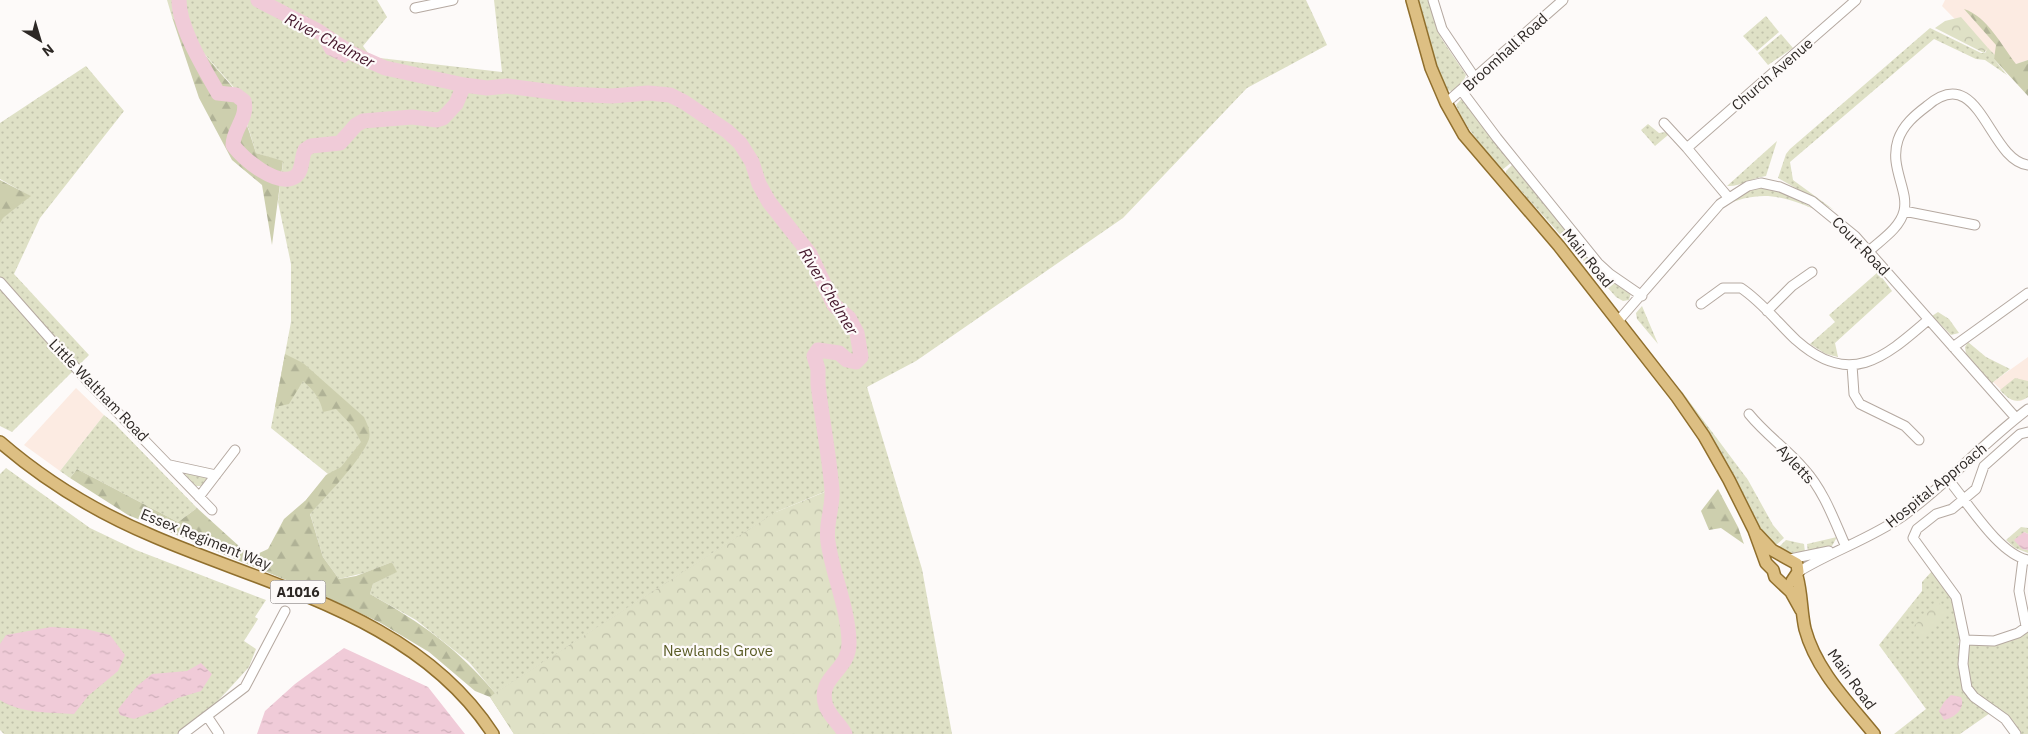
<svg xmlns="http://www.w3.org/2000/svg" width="2028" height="734" font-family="'IBM Plex Sans',sans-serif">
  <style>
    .built { fill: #fcebe2 }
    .grass { fill: url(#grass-dots) }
    .forest { fill: url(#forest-firs) }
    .park { fill: url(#park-crowns) }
    .water { fill: url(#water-ripples) }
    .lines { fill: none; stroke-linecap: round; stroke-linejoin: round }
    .river { stroke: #f0cbd8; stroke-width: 15 }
    .minor-casing { stroke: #b5a9a1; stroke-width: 11 }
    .major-casing { stroke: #906f2d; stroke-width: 14 }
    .minor { stroke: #fff; stroke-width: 9 }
    .major { stroke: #ddbf83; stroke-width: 11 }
    .labels { text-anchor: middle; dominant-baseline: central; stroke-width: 4.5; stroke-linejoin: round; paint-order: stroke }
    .shield { fill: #fdfaf9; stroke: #6b6765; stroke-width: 1 }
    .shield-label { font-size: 14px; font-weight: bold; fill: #2d2825 }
    .street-label { font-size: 15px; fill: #2d2825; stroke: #fdfaf9 }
    .park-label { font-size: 15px; fill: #595b25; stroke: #fdfaf9 }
    .water-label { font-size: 16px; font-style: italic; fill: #44172b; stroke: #fdfaf9 }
  </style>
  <defs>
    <pattern id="grass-dots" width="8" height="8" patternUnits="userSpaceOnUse" patternTransform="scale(1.25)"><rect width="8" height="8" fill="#dfe1c6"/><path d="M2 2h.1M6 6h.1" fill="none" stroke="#c0c1aa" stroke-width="1.8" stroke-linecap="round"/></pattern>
    <pattern id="forest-firs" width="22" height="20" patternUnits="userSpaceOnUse" patternTransform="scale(1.25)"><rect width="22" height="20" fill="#cdcfae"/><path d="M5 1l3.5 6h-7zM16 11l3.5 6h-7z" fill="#b0b296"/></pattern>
    <pattern id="park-crowns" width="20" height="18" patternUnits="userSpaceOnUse" patternTransform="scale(1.25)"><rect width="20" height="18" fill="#dfe1c6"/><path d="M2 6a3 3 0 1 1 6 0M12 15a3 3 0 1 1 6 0" fill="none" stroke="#c0c1aa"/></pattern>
    <pattern id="water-ripples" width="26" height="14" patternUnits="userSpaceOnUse" patternTransform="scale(1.25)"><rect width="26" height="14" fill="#f0cbd8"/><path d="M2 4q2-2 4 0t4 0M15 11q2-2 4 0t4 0" fill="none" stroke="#ceaeb9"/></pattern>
  </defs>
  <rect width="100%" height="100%" fill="#fdfaf9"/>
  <path class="built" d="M 1945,0 L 2028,0 L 2028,60 L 2016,64 L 1994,59 L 1942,6 Z
    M 2028,357 L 2028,397 L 2021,401 L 2012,400 L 1993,382 Z
    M 76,388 L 104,415 L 60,471 L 24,445 Z"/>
  <path class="grass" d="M 167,0 L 377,0 L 387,17 L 363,46 L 371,57 L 502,72 L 494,0 L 1306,0 L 1327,45 L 1247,88 L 1123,218 L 916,361 L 867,387 L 922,569 L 952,734 L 844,734 C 838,725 829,714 826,704 C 817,676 849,672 849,644 C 849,609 835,576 828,542 C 825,525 829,506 831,489 L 776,512 L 495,693 L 469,662 L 416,620 L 370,594 L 373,584 L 396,572 L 392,562 L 364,573 L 339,579 L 323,557 L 306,500 L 328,474 L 271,428 L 291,322 L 291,264 L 278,202 L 283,162 L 256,153 L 237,91 L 172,17 Z
    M 1417,0 L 1430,0 L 1441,38 L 1466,75 L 1464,80 L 1452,91 L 1446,90 L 1433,60 Z
    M 1766,16 L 1779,32 L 1757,51 L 1743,36 Z
    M 1930,28 L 1981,53 L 1985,53 L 1988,48 L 1995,55 L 1994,59 L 2007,75 L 1985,60 L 1976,59 L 1934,39 L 1790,162 L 1793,180 L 1834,210 L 1778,178 L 1786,154 L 1790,149 Z
    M 1781,34 L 1793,48 L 1768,65 L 1758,53 Z
    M 86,66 L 124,111 L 40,218 L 14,274 L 89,355 L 12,432 L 0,426 L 0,220 L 30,196 L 0,179 L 0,123 Z
    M 1462,98 L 1512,162 L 1502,170 C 1485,150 1466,129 1456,105 Z
    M 1648,124 L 1659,133 L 1666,132 L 1668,135 L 1655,146 L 1641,130 Z
    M 1777,141 L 1766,176 C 1752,178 1740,187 1727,186 Z
    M 1513,164 L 1631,293 L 1629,300 L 1623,301 L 1616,297 L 1506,174 L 1506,171 Z
    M 1756,186 L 1774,188 L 1821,212 C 1782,195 1761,189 1720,207 Z
    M 1878,272 L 1892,291 L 1835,343 L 1838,357 L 1826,354 L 1810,344 L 1835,322 L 1829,315 Z
    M 1642,306 L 1658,344 L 1637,319 L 1636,313 Z
    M 1938,312 L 1949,319 L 1959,333 L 1951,335 L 1932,316 Z
    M 1968,342 L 1986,357 L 2010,369 L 1992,383 L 1966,354 L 1965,347 Z
    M 2015,378 L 2028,381 L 2028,397 C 2016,405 2008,399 2000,390 Z
    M 1680,389 L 1748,480 L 1773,525 L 1784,538 L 1774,547 L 1760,529 L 1703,425 Z
    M 104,415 L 114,423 L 197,508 L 178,522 L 77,469 L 70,478 L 60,471 Z
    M 6,468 L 90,528 L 136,550 L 266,600 L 255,617 L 258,619 L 244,641 L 256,649 L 249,667 L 229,689 L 209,710 L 177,734 L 4,734 L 0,730 L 0,474 Z
    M 182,471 L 206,477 L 207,479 L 201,486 L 196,486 Z
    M 2021,527 L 2028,528 L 2028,534 L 2024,532 L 2022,549 L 2028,550 L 2028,553 L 2015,548 L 2006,540 Z
    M 1837,537 L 1832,546 L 1808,552 L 1807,544 Z
    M 1786,540 L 1804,544 L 1805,552 L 1789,553 L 1777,549 Z
    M 1933,570 L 1951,594 L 1961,636 L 1958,645 L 2028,629 L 2028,734 L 2019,734 L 1993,711 L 1960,734 L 1894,734 L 1926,709 L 1879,645 L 1922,591 L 1922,582 Z"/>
  <path class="forest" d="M 1964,9 C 1987,16 2002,46 2016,64 L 2028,60 L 2028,96 L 1994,59 L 1996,45 Z
    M 172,17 L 236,91 L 256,153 L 283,161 L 272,245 L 262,185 L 232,160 L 199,98 Z
    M 0,180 L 31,196 L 3,218 L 0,223 Z
    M 285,354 L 303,363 L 364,417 C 367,424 371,431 369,439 C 361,461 326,496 310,514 L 323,557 L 339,579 L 356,576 L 392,562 L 397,572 L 373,584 L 370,594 C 422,623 457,648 495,693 L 776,512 L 784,585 L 835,570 C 840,592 853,633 848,654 C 845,668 833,670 827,681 C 816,699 834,719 843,734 L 514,734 L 490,697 L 475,691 L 429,652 L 379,622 L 320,594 L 128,515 L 70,478 L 77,469 L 178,522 L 197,508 L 251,557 L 268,549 L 284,519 L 306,500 L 326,475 L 341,467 L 361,442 L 353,427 L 336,409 L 323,412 C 320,398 314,391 303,381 L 289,404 L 275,407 Z
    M 1718,489 L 1738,527 L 1744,544 L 1721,528 L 1709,530 L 1701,511 Z"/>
  <path class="park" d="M 1961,17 L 1988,48 L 1984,53 L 1935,28 L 1945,21 Z
    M 832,489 C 832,495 833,502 832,508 C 831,520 826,529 828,541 C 833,575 848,607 849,642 C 850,670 824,672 825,694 C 825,712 838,720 845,734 L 514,734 L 490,697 L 495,693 L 776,512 Z
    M 1938,602 L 1949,613 L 1923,639 L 1912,628 Z"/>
  <path class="water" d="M 319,29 C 332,37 344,37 355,48 L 350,59 L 345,63 L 326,54 L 317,38 Z
    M 2024,532 L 2028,534 L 2028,550 L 2022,549 L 2014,540 Z
    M 51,627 L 86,629 L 110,635 L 125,655 L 118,671 L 88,696 L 74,714 C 50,712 21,714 0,700 L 0,644 L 6,635 Z
    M 344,648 L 428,687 L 465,734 L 257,734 L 265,711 L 295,684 Z
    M 201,663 L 212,674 L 201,691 L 178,698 L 155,711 L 134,719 L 120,715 L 118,709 L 137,686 L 152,674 L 187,671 Z
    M 1951,695 L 1961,697 C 1966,708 1955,718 1944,720 L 1939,711 L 1944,702 Z"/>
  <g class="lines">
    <path class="river" d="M 179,0 C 179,28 204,68 218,93 L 236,95 L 244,101 C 248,119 233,129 233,145 C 242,158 278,189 296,176 C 303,170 301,158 305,150 L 311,146 L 340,143 L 356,125 L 363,121 L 412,117 L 437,120 L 443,118 L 456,104 L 464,85
      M 258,0 L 318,31 L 351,53 L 385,68 L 464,85 L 487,88 L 507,86 L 568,94 L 612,96 L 648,93 L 670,95 L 684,102 L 727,131 L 740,143 L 752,162 L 759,184 L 769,202 L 810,254 L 834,305 L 849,318 L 857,333 L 861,357 L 856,362 L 847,360 L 839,353 L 818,350 L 814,356 L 818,369 L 818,384 C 822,419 829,454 832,490 C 833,509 825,524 828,542 C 833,576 848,607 849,642 C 850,672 816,676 826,706 C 830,717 840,724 845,734"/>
    <g class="minor-casing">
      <path id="minor" d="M 1433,0 L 1442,29 L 1475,78
        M 415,8 L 453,0
        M 1461,90 L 1497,138 L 1598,263 L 1610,274 L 1642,296
        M 1446,103 L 1563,0
        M 1664,123 L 1687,148
        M 1728,197 L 1687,148 L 1856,0
        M 1904,211 L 1975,225
        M 1869,251 C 1881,240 1900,228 1904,211 C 1909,190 1889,167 1898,140 C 1903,125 1915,115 1927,106 C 1980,60 1988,160 2028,165
        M 0,282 L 91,385 L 212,510
        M 1701,304 L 1723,288 L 1741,288 C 1762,302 1778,323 1796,340 C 1850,388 1884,358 1928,320
        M 1767,311 L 1792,286 L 1812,272
        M 1619,320 L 1720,204 L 1748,186 L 1761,183 L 1780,187 L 1812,201 L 1855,236 L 2016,418
        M 1953,347 L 2028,293
        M 1852,365 L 1854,394 L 1860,404 L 1905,426 L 1919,440
        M 1749,414 C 1766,435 1787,449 1804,469 C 1824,491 1834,520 1846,547
        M 170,465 L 216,475
        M 1947,478 C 1967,501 1998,554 2028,560
        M 199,497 L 235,450
        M 1790,559 L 1829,551
        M 2023,559 L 2019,591 L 2026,626
        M 1798,572 C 1832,551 1870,539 1903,516 C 1947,484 1984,442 2028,409
        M 1965,640 L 1994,641 L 2018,633 L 2028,626
        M 207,716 L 219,734
        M 183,734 L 245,687 L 285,611
        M 2016,734 L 2005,719 L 1974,697 L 1967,688 L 1963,664 L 1965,640 L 1956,597 L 1913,538 L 1917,529 L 1936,514 L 1952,509 L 1976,489 L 1984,466 L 2020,434 L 2028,432"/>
    </g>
    <g class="major-casing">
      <path id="major" d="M 1412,0 L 1431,68 L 1446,103 L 1464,135 L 1559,246 L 1677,397 L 1704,436 L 1729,480 L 1754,530 L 1766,563 L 1773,570 L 1775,577 L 1791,592 L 1801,610
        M 0,442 C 45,481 100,514 155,537 C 274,588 418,618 493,734
        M 1757,534 L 1772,550 L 1797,564 L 1798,572 L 1792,581
        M 1797,576 C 1802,594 1801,611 1805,629 C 1816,670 1848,702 1874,734"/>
    </g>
    <use href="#minor" class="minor"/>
    <use href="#major" class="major"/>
  </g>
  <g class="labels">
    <rect class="shield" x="270.5" y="580.5" width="55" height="23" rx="4"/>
    <g class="shield-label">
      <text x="298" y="592">A1016</text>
    </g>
    <g class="street-label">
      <text transform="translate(1505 52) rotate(-42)">Broomhall Road</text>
      <text transform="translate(1772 74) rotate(-41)">Church Avenue</text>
      <text transform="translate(1861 246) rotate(46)">Court Road</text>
      <text transform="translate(1588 258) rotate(51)">Main Road</text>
      <text transform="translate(99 390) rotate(46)">Little Waltham Road</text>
      <text transform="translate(1796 464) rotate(47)">Ayletts</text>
      <text transform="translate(1936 485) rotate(-39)">Hospital Approach</text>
      <text transform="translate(206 539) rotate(22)">Essex Regiment Way</text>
      <text transform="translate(1852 679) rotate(54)">Main Road</text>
    </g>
    <g class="park-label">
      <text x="718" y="650">Newlands Grove</text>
    </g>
    <g class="water-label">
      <text transform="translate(330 40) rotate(28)">River Chelmer</text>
      <text transform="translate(829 291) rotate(59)">River Chelmer</text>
    </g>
  </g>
  <g transform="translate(40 40) rotate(142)" stroke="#fdfaf9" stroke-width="4" paint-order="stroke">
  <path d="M0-4L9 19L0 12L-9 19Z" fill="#2d2825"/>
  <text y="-8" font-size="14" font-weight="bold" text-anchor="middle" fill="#2d2825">N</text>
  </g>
</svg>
